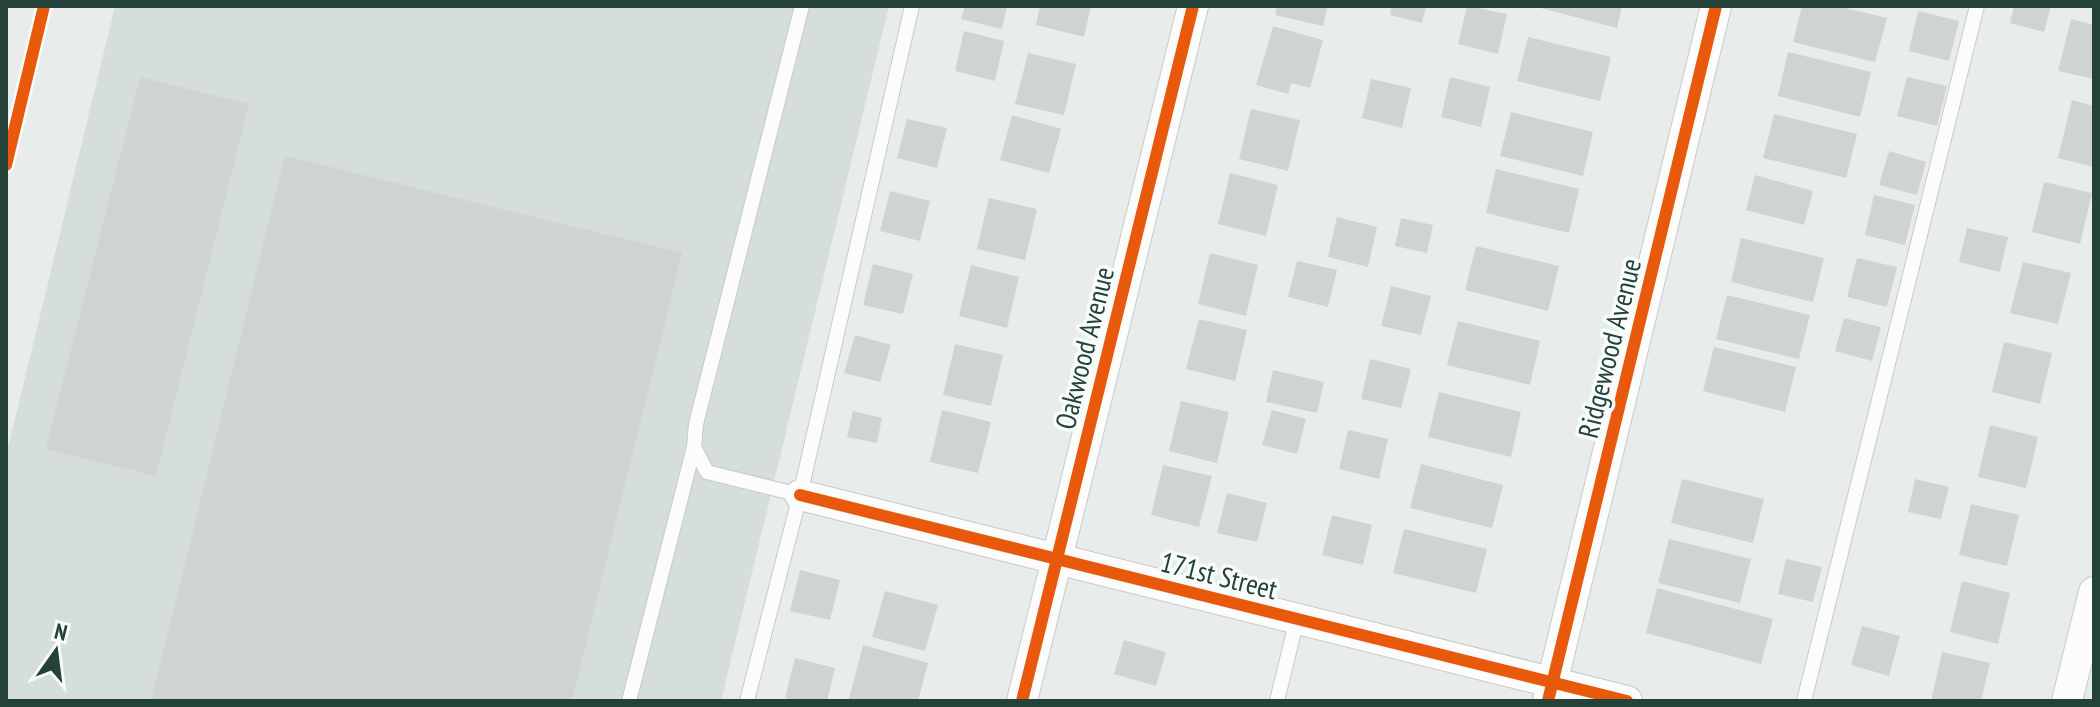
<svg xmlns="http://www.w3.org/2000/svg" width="2100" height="707" font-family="'PT Sans Narrow',sans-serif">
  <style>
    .built { fill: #d6dedb }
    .building { fill: #cfd4d2 }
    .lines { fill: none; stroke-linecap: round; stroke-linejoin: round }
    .lane-casing { stroke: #c5cac8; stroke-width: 16 }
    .street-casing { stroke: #c5cac8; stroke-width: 32 }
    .lane { stroke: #fcfcfc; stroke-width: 14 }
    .street { stroke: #fcfcfc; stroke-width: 30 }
    .cycleway-casing { stroke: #f7fbf9; stroke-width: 17 }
    .cycleway { stroke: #e8590c; stroke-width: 12 }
    .labels { text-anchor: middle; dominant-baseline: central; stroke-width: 7; stroke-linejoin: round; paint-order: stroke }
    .street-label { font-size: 28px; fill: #24423a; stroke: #f7fbf9 }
  </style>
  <rect width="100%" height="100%" fill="#e8edeb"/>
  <path class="built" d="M 115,6 L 889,6 L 721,701 L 6,701 L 6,456 Z"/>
  <path class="building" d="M 965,6 L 1007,6 L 1002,29 L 961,19 Z
    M 1040,6 L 1091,6 L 1084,37 L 1036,25 Z
    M 1277,6 L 1328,6 L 1323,26 L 1275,15 Z
    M 1392,6 L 1426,6 L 1422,23 L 1390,15 Z
    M 1467,6 L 1507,14 L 1498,54 L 1458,44 Z
    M 1533,6 L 1622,6 L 1617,28 Z
    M 1802,6 L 1837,6 L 1887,18 L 1875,62 L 1793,42 Z
    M 2014,6 L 2051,6 L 2044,32 L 2010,23 Z
    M 1918,11 L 1959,21 L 1949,61 L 1909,51 Z
    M 2071,19 L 2094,25 L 2094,79 L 2058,71 Z
    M 1273,26 L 1323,40 L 1310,88 L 1291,83 L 1288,94 L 1256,85 Z
    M 964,31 L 1004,41 L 995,81 L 955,71 Z
    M 1528,37 L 1611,57 L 1600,101 L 1517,81 Z
    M 1788,52 L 1871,72 L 1860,117 L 1778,96 Z
    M 1028,53 L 1076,64 L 1064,115 L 1015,104 Z
    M 140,77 L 249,104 L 156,476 L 46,449 Z
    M 1450,77 L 1490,87 L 1481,127 L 1441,117 Z
    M 1907,77 L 1947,86 L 1937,126 L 1897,116 Z
    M 1371,79 L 1411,88 L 1402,128 L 1362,118 Z
    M 2072,100 L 2094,106 L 2094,167 L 2058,158 Z
    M 1251,109 L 1300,120 L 1288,171 L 1239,159 Z
    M 1511,112 L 1593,132 L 1583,176 L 1500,156 Z
    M 1774,114 L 1857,134 L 1846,178 L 1763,158 Z
    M 1012,115 L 1061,129 L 1049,173 L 1000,160 Z
    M 907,119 L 947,128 L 937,168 L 897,158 Z
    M 1889,151 L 1926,162 L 1917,195 L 1879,185 Z
    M 285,156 L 682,253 L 572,701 L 151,701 Z
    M 1496,169 L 1579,189 L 1569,233 L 1486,213 Z
    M 1230,173 L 1278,185 L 1266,236 L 1218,224 Z
    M 1755,175 L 1813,191 L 1804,225 L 1746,210 Z
    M 2044,182 L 2092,193 L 2080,244 L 2032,232 Z
    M 890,191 L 930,201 L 920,241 L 880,231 Z
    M 1874,195 L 1915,205 L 1905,245 L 1865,235 Z
    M 989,198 L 1037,209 L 1025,260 L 977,249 Z
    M 1337,217 L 1377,227 L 1368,267 L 1328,257 Z
    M 1401,218 L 1433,225 L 1427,253 L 1395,246 Z
    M 1967,228 L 2008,237 L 2000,272 L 1959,262 Z
    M 1741,238 L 1824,258 L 1813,302 L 1731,282 Z
    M 1476,246 L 1559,266 L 1548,311 L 1465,290 Z
    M 1210,253 L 1258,265 L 1246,316 L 1198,304 Z
    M 1857,258 L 1897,267 L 1887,307 L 1847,297 Z
    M 1297,261 L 1337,270 L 1328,307 L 1288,297 Z
    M 2023,262 L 2071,273 L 2058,324 L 2010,313 Z
    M 873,264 L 913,274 L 903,314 L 863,305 Z
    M 971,265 L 1019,277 L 1007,328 L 959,316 Z
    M 1391,286 L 1431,296 L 1421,335 L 1381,326 Z
    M 1727,295 L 1810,315 L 1799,359 L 1716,339 Z
    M 1844,318 L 1881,327 L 1872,361 L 1835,351 Z
    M 1199,319 L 1247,330 L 1235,381 L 1186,369 Z
    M 1458,321 L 1540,341 L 1530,385 L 1447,365 Z
    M 855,335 L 891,345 L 880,382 L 844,373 Z
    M 2004,342 L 2052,353 L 2040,404 L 1992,392 Z
    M 955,344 L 1003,355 L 991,406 L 943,395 Z
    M 1714,347 L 1796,367 L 1785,412 L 1703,391 Z
    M 1370,359 L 1411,369 L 1401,408 L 1361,399 Z
    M 1273,370 L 1324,382 L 1317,413 L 1266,402 Z
    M 1439,392 L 1521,412 L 1511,457 L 1428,437 Z
    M 1181,401 L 1229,412 L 1217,463 L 1169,451 Z
    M 942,410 L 991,422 L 978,473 L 930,462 Z
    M 1272,410 L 1306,419 L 1297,454 L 1262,445 Z
    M 853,411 L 882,418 L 877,443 L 847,437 Z
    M 1990,425 L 2038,437 L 2026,488 L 1978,477 Z
    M 1348,430 L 1388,439 L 1379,479 L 1339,469 Z
    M 1421,464 L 1503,485 L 1492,528 L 1410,508 Z
    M 1163,465 L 1212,476 L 1199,527 L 1151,515 Z
    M 1682,479 L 1764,499 L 1753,543 L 1671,523 Z
    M 1915,479 L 1949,487 L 1941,519 L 1908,512 Z
    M 1227,493 L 1267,503 L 1257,542 L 1217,533 Z
    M 1971,504 L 2019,515 L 2007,566 L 1959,555 Z
    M 1332,515 L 1372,525 L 1363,565 L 1322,555 Z
    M 1404,529 L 1487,549 L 1476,593 L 1393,573 Z
    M 1669,539 L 1751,559 L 1740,603 L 1658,583 Z
    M 1786,559 L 1822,567 L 1813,602 L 1778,594 Z
    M 800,570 L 840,580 L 830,620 L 790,611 Z
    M 1962,581 L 2010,593 L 1998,644 L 1950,632 Z
    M 1657,588 L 1773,619 L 1761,664 L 1646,633 Z
    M 885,591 L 938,605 L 925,651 L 872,637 Z
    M 1862,626 L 1900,636 L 1889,676 L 1851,665 Z
    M 1124,640 L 1166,652 L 1156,686 L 1114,674 Z
    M 863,645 L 928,663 L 918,701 L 849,699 Z
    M 1942,652 L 1990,663 L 1981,701 L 1931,701 Z
    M 795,658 L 835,668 L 827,701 L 799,701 L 785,698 Z"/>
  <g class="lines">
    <g class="lane-casing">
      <path id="lane" d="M 800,495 L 707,472 L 694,447 L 696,424 L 802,6
        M 629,701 L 694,447
        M 747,701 L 800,495 L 912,6
        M 1277,701 L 1297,619
        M 1804,701 L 1977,6"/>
    </g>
    <g class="street-casing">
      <path id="street" d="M 800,495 L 1627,701
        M 1548,700 L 1716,6
        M 1022,701 L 1193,6
        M 2067,701 L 2094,592"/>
    </g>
    <use href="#lane" class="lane"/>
    <use href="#street" class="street"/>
    <g class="cycleway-casing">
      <path id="cycleway" d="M 6,165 L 44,6
        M 800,495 L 1627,701
        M 1022,701 L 1193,6
        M 1548,701 L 1716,6"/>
    </g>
    <use href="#cycleway" class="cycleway"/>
  </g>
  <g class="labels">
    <g class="street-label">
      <text transform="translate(1084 348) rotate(-76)">Oakwood Avenue</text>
      <text transform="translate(1609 348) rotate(-76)">Ridgewood Avenue</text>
      <text transform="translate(1219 575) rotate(14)">171st Street</text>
    </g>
  </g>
  <rect width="2100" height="707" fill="none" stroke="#24423a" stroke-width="16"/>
  <g transform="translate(56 651) rotate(14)" stroke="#f7fbf9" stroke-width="6" paint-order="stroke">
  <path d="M0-6L14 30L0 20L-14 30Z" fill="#24423a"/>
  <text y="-12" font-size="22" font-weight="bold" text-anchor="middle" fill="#24423a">N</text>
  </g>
</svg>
